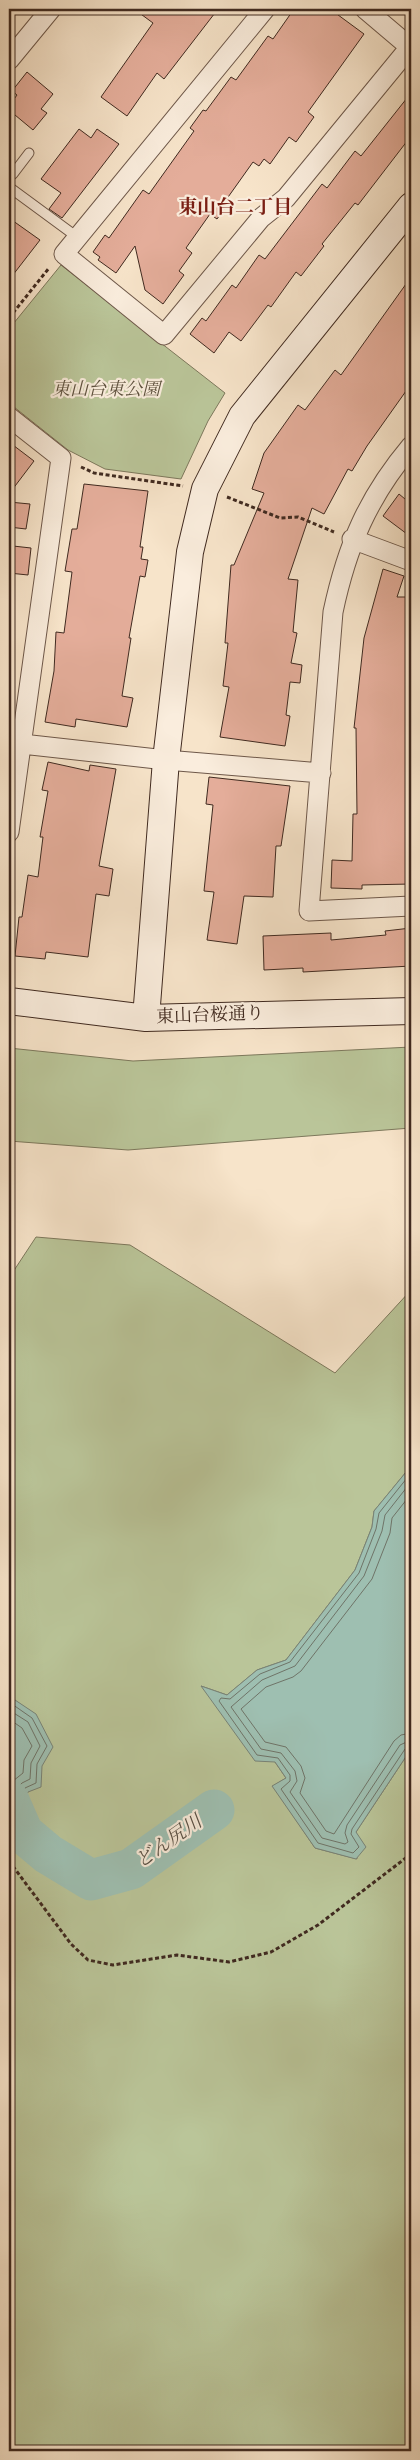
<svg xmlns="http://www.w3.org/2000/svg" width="420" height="2460" font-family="Vollkorn,'Noto Serif JP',serif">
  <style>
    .green { fill: #bac599; stroke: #7d785c }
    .water { fill: #9ebfb1; stroke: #788377 }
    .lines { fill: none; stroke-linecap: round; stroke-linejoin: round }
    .shore { stroke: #6f7468; stroke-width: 1 }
    .river { stroke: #9ebfb1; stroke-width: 41 }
    .building { fill: #e4ad9a; stroke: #402a20 }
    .lane-casing { stroke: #6e584a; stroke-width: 11 }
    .street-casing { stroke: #6e584a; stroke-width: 21 }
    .secondary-casing { stroke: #402a20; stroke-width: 28 }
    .path { stroke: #402a20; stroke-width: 3; stroke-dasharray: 4 2.5; stroke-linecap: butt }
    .lane { stroke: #faeddd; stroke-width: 9 }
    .street { stroke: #faeddd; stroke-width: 19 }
    .secondary { stroke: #faeddd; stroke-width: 26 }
    .labels { text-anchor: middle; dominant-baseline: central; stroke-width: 4.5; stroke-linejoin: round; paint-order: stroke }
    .park-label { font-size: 18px; font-style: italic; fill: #5e513e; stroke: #faeddd }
    .street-label { font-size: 18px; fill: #402a20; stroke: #faeddd }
    .neighbourhood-label { font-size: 19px; font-weight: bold; fill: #7a1f14; stroke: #faeddd }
    .water-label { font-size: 19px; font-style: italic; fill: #584f44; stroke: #faeddd }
  </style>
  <rect width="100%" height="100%" fill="#f7e4ca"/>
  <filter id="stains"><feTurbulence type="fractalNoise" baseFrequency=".004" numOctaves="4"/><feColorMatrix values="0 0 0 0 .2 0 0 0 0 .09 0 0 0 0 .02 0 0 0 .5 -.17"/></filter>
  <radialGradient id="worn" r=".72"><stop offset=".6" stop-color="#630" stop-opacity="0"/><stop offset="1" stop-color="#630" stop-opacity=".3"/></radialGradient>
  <path class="green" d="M 61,265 L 225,393 L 208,421 L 181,479 L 105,469 L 68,450 L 9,403 L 9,329 Z
    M 411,1047 L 411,1128 L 128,1150 L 9,1141 L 9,1048 L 133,1061 Z
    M 36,1237 L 130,1245 L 335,1373 L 411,1290 L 411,1466 L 374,1511 L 372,1527 L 355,1570 L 286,1660 L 257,1670 L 227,1695 L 201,1686 L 275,1762 L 286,1778 L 273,1786 L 315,1848 L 357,1859 L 356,1832 L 411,1749 L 411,2451 L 9,2451 L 9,1278 Z"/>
  <path class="water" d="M 411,1466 L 411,1749 L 356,1832 L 366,1847 L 356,1859 L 315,1848 L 272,1786 L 286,1778 L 275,1762 L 255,1761 L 201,1686 L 227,1695 L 257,1670 L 286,1660 L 355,1570 L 372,1527 L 374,1511 Z
    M 9,1696 L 36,1714 L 53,1747 L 42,1766 L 41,1787 L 28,1792 L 23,1802 L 9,1799 Z"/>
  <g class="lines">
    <path class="shore" d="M 411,1473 L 379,1513 L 376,1529 L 359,1573 L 290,1662 L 260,1674 L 230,1699 L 221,1698 L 219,1701 L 257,1755 L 278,1758 L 290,1775 L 290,1781 L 281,1789 L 318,1843 L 353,1853 L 359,1847 L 351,1834 L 352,1829 L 405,1749 L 411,1747
      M 411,1482 L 385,1515 L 382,1531 L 364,1576 L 295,1666 L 262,1680 L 231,1707 L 261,1749 L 281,1753 L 295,1771 L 297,1781 L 290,1792 L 322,1838 L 345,1844 L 348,1842 L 345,1833 L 347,1825 L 400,1745 L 411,1740
      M 411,1494 L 392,1518 L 390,1533 L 372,1579 L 301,1671 L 293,1677 L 266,1687 L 241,1709 L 265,1742 L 286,1747 L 301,1766 L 305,1778 L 300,1793 L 326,1831 L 334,1834 L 394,1741 L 401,1735 L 411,1733
      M 9,1702 L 32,1718 L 47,1746 L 37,1764 L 36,1783 L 25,1788 L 20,1796 L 9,1795
      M 9,1710 L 28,1722 L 40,1746 L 31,1763 L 30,1779 L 22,1783 L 16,1789 L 9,1788
      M 9,1719 L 22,1728 L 32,1746 L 24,1760 L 23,1773 L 13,1781 L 9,1781"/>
    <path class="river" d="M 9,1801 L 23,1833 L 48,1854 L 91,1880 L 131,1869 L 214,1810"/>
  </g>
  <path class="building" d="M 134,9 L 218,9 L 164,79 L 157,73 L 127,116 L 101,97 L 153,23 Z
    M 294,9 L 330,9 L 364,34 L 308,112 L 314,117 L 296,142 L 289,137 L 270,164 L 264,159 L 259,166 L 253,162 L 226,200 L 229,202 L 217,219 L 210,214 L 186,248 L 192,253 L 179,271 L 184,275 L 163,304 L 145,290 L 135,246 L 116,273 L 98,260 L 100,257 L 93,252 L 105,235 L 109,238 L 143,190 L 149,194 L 194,131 L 190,128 L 203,110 L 206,111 L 231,77 L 236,80 L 268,36 L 273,39 Z
    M 27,72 L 53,94 L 41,109 L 47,113 L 33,130 L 9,110 L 9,106 L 17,95 L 12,91 Z
    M 411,93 L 411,136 L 358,205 L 355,203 L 322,244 L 324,246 L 301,276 L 296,272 L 271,307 L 268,305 L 241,341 L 229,332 L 214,353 L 190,334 L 202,318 L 206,321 L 232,285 L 236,288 L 259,255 L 265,259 L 322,184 L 327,188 L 355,151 L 361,156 Z
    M 79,129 L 91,138 L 97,129 L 119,144 L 62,218 L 49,209 L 61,193 L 41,179 Z
    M 9,218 L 40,240 L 9,280 Z
    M 411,277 L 411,384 L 367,446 L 352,471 L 348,469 L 324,514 L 312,508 L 288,579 L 298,580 L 293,632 L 297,633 L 291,663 L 302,665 L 300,683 L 290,682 L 286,715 L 290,716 L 285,746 L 220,737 L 229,687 L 223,686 L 228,643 L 225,643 L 231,565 L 234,565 L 264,493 L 252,489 L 264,453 L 298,405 L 305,410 L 335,370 L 341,375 Z
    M 9,442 L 34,461 L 9,494 Z
    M 84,484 L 148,491 L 140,547 L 143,547 L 141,559 L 148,560 L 145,577 L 140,576 L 129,638 L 131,638 L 122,696 L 133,698 L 127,727 L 76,719 L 75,727 L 45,722 L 54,671 L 56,632 L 64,633 L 72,572 L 65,571 L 72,529 L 77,529 Z
    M 399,494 L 411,504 L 411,537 L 383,516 Z
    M 9,502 L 30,504 L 26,529 L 9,527 Z
    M 13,546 L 31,548 L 28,575 L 9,573 Z
    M 383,569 L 404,576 L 397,597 L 411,597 L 411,884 L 362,885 L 362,889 L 331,888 L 332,860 L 352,861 L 353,814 L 357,814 L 356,728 L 354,728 L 364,638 Z
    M 48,762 L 89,771 L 90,765 L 116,769 L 99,866 L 113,869 L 109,896 L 96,894 L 88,957 L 46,952 L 45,959 L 15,956 L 19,917 L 22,917 L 28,875 L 38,877 L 43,837 L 40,837 L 48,791 L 42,790 Z
    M 209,777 L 290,786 L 281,846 L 276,846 L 273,897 L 244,896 L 237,944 L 207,940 L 214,892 L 204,891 L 213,805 L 206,804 Z
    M 411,928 L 411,966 L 303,972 L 303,968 L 264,970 L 263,936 L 331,933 L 331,940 L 386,935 L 385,931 Z"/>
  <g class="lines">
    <g class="lane-casing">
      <path id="lane" d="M 9,176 L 13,174 L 29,153
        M 9,187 L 77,237"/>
    </g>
    <g class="street-casing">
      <path id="street" d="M 265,9 L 64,254 L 164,335 L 261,218 L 286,198 L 410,47
        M 365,9 L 411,48
        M 9,60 L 51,9
        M 9,417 L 61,458 L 9,832
        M 411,446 C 368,497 347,546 333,612 L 309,911 L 411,906
        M 352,539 L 411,561
        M 22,744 L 166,760 L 321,773"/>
    </g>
    <g class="secondary-casing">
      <path id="secondary" d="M 9,1001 L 146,1018 L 411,1011
        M 146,1018 L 166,760 L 190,552 L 205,489 L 242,416 L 411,206"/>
    </g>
    <path class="path" d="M 9,318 L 49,268
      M 81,467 L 94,473 L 183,486
      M 227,497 L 280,518 L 298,517 L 334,532
      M 9,1861 L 71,1944 L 88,1960 L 113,1965 L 177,1955 L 229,1962 L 271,1952 L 318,1925 L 411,1854"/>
    <use href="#lane" class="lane"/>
    <use href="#street" class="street"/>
    <use href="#secondary" class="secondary"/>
  </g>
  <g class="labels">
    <g class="park-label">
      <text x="106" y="390">東山台東公園</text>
    </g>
    <g class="street-label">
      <text transform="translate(210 1016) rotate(-2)">東山台桜通り</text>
    </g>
    <g class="neighbourhood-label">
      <text x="235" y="208">東山台二丁目</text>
    </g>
    <g class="water-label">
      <text transform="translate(169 1842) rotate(-35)">どん尻川</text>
    </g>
  </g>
  <rect width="420" height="2460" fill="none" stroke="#f7e4ca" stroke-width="30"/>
  <rect x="10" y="10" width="400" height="2440" fill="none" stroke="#402a20" stroke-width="2.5"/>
  <rect x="15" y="15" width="390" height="2430" fill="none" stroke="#402a20"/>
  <rect width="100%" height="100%" filter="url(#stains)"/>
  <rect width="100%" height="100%" fill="url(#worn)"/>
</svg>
